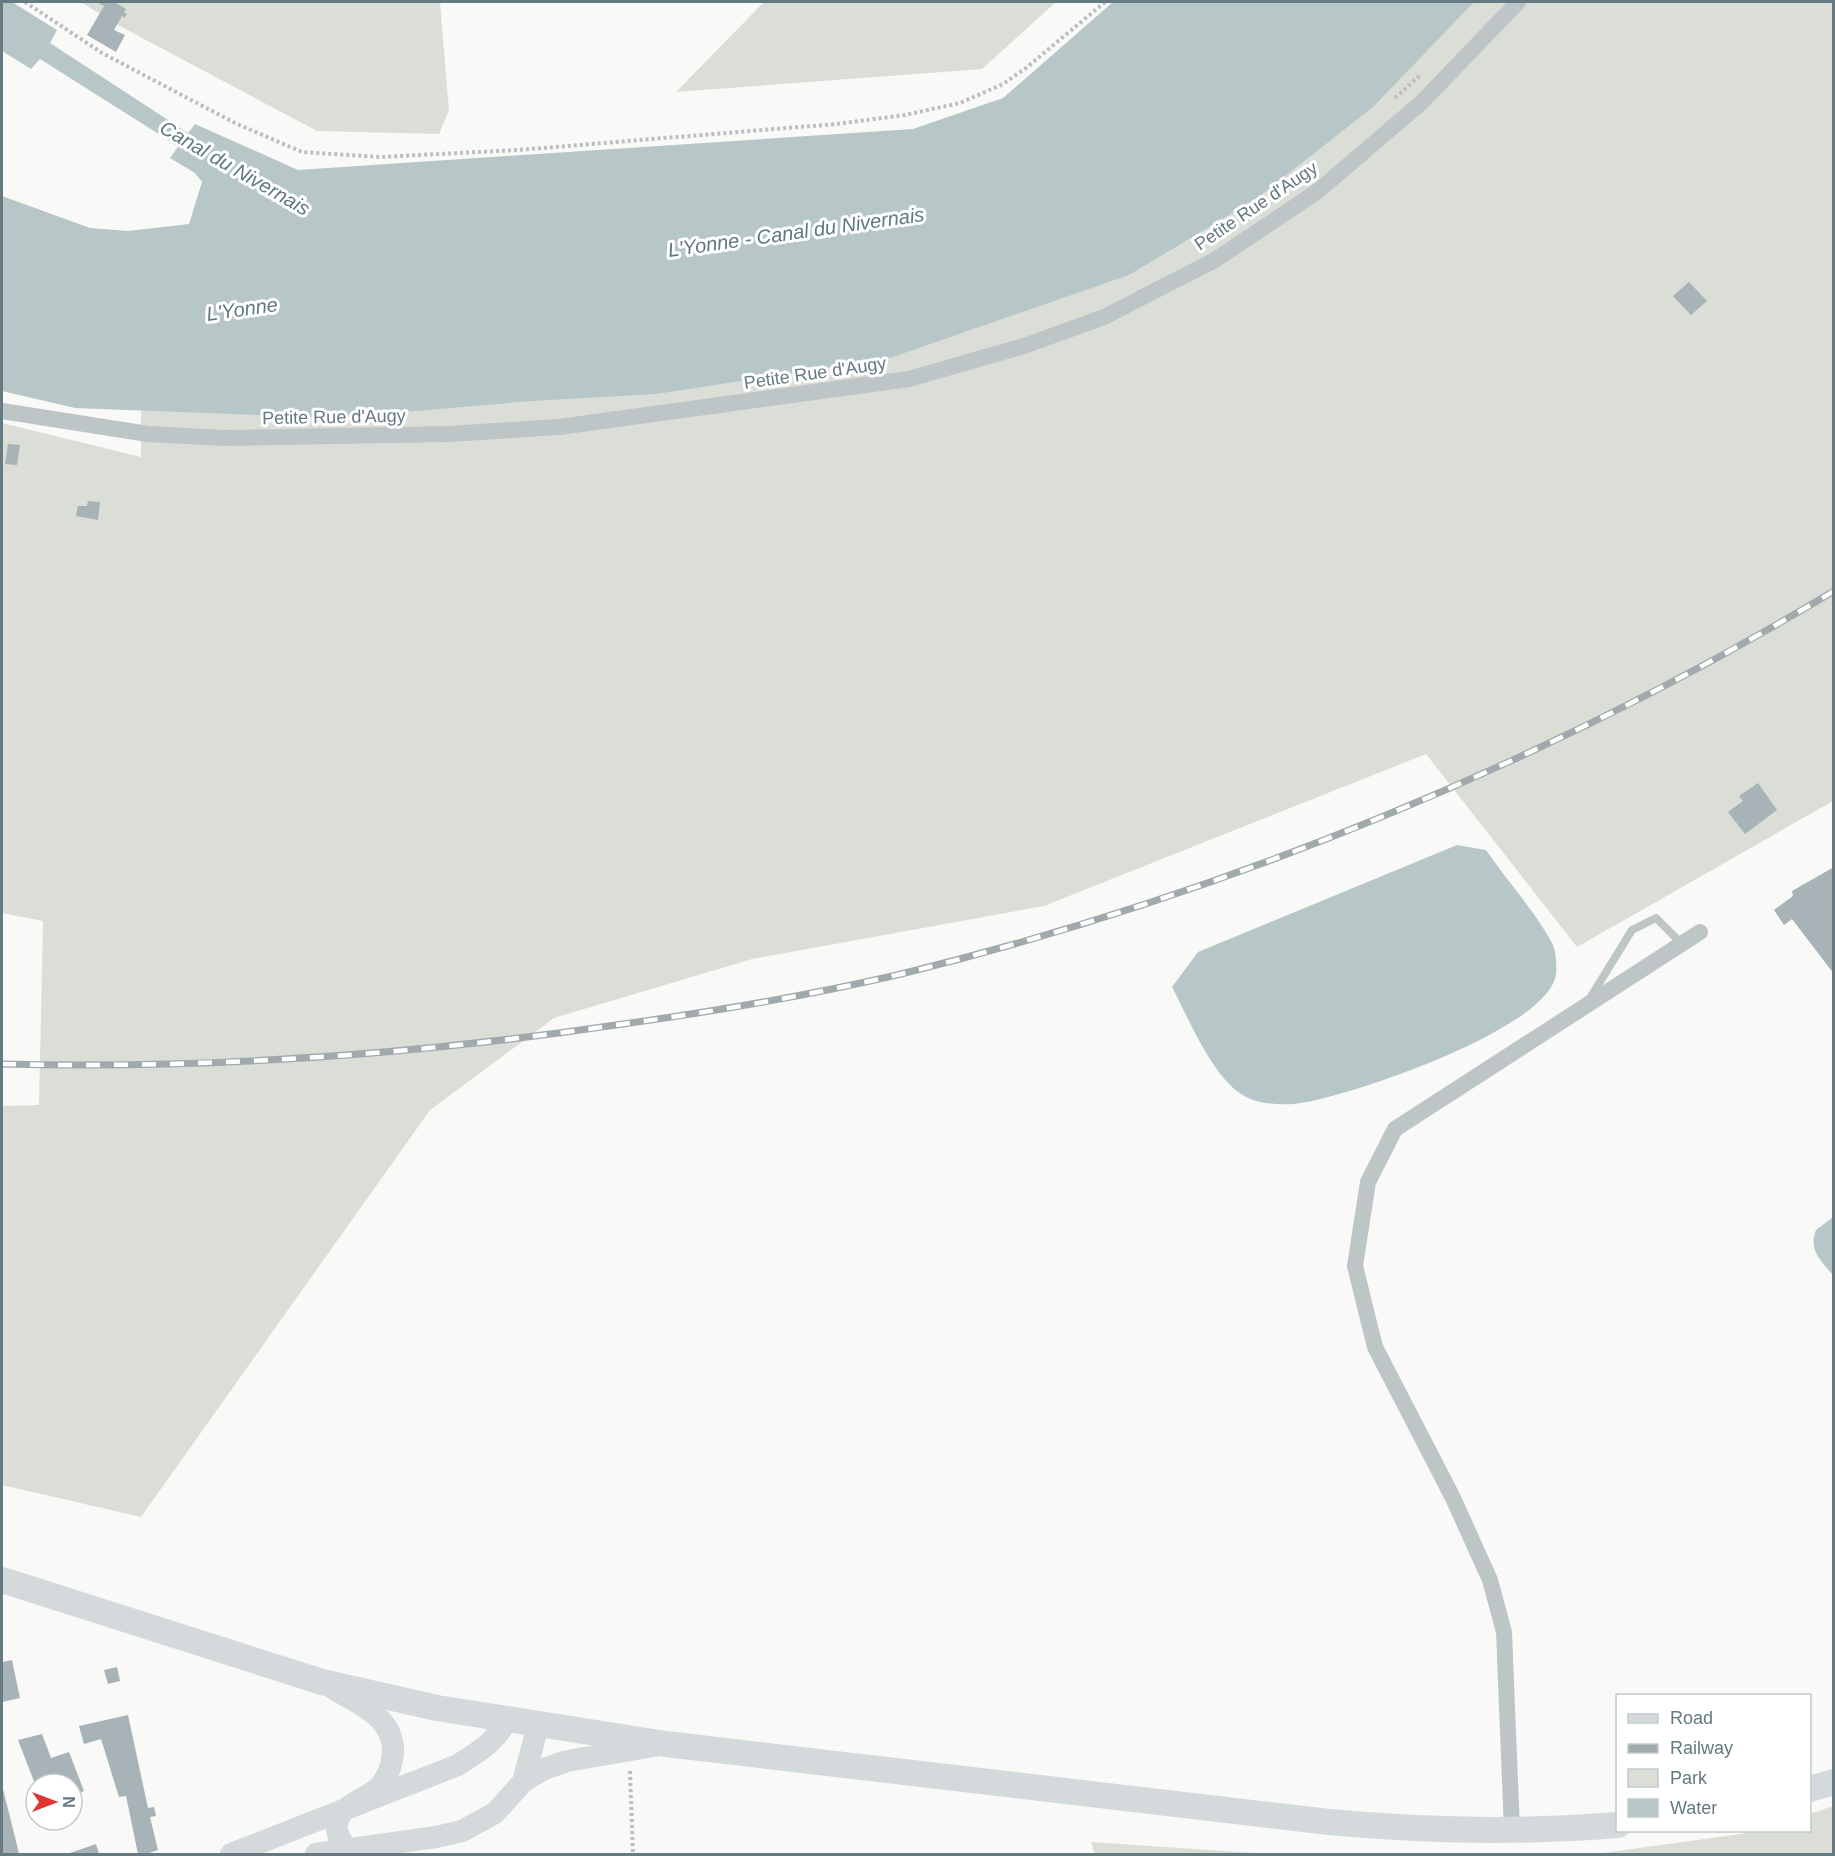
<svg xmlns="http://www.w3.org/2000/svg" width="1835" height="1856" font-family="Helvetica,sans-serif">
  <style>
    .green { fill: #dbded6 }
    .water { fill: #b7c7c8 }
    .building { fill: #a7b3b6 }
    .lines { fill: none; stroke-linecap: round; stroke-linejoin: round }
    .path { stroke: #bbbfc1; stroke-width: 4; stroke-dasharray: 3 3; stroke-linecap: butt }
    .service { stroke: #bec5c7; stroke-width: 8 }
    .minor { stroke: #bec5c7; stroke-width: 16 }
    .secondary { stroke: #d4d9dc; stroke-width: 22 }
    .primary { stroke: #d4d9dc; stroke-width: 26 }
    .rail-casing { stroke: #a0aaad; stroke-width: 7 }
    .rail { stroke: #fff; stroke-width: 4.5; stroke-dasharray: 14; stroke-linecap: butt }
    .labels { text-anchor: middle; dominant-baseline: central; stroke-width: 6; stroke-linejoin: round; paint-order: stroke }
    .street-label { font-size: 18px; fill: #657a81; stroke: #fff }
    .water-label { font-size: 20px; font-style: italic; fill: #60797b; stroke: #fff }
  </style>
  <rect width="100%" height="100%" fill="#f9f9f7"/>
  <path class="green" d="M 81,2 L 440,2 L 449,110 L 439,134 L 317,131 L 114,23 Z
    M 764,2 L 1056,2 L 982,69 L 676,92 Z
    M 1380,2 L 1833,2 L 1833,801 L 1577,947 L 1426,754 L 1044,906 L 752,959 L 554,1018 L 430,1110 L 141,1517 L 2,1485 L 2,1106 L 39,1105 L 43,921 L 2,913 L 2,423 L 141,457 L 141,410 L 333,418 Z
    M 1833,1806 L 1833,1854 L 1596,1854 L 1762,1831 L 1810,1830 L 1810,1814 Z
    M 1091,1842 L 1269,1854 L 1095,1854 Z"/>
  <path class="water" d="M 2,2 L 12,2 L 57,30 L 50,43 L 188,133 L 195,124 L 298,170 L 913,129 L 1003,98 L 1113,2 L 1474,2 L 1373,107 L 1256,199 L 1129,275 L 890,358 L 656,394 L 532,401 L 333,418 L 75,408 L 2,391 L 2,196 L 90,228 L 128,231 L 189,224 L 202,182 L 195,173 L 170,158 L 178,147 L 165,138 L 40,59 L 31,69 L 2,51 Z
    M 1457,845 L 1486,850 C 1506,879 1536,913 1552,943 C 1556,950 1557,966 1556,974 C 1550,1029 1344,1099 1294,1104 C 1276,1105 1256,1104 1241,1094 C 1211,1074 1189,1019 1172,987 L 1198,952 Z
    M 1833,1217 L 1833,1275 C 1821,1261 1808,1250 1816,1230 Z"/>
  <path class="building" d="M 96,2 L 114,2 L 126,9 L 124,12 L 127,14 L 124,18 L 122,16 L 114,30 L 125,35 L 116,52 L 87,35 L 104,6 Z
    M 1689,282 L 1707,301 L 1691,315 L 1673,296 Z
    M 8,444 L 20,445 L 17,465 L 5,464 Z
    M 88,501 L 100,502 L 98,520 L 76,516 L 78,506 L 87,506 Z
    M 1758,783 L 1777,810 L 1745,834 L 1728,812 L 1743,801 L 1739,796 Z
    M 1834,867 L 1834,974 L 1792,919 L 1784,925 L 1774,910 L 1793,896 L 1792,891 Z
    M 12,1660 L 20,1698 L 2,1702 L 2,1662 Z
    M 117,1667 L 120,1681 L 108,1684 L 104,1670 Z
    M 128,1715 L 148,1808 L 154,1807 L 156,1816 L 150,1817 L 158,1850 L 146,1854 L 138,1854 L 126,1796 L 119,1797 L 101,1739 L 84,1744 L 79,1726 Z
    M 42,1734 L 51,1758 L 69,1752 L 84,1791 L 72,1796 L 72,1784 L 35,1784 L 18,1740 Z
    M 2,1785 L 15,1837 L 19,1854 L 2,1854 Z
    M 96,1844 L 99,1854 L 67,1854 Z"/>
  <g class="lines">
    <path class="path" d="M 25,2 L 102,53 L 235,123 L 302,152 L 380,157 L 518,150 L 836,124 L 905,115 L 960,103 L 1003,84 L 1026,68 L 1105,2
      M 1395,98 L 1420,75
      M 1289,186 L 1316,165
      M 630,1771 L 633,1854"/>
    <path class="service" d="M 1590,998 L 1632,930 L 1656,918 L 1682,944"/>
    <path class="minor" d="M 2,411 L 148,434 L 224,438 L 449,434 L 559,427 L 909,379 L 1027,345 L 1104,317 L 1215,260 L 1318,191 L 1422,102 L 1518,2
      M 1512,1831 L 1504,1632 L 1490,1580 L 1453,1498 L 1375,1347 L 1355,1266 L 1368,1182 L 1395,1129 L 1700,932"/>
    <path class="secondary" d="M 334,1689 C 359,1704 394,1717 393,1752 C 392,1765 388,1777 380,1786 C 370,1797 351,1801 342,1813 C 331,1826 339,1839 348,1850
      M 523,1782 L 538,1725
      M 231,1854 L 458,1765 C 478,1752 496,1742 506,1721
      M 316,1854 L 436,1837 L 462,1831 L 495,1813 L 523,1782 L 544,1769 L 567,1761 L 654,1746"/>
    <path class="primary" d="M 2,1580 L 322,1682 L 437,1708 L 666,1744 L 1329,1822 C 1426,1831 1520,1833 1618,1825
      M 1810,1789 L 1834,1782"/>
    <g class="rail-casing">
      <path id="rail" d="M 2,1064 C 208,1069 412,1055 616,1025 C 711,1012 807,996 901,974 C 1223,895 1549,762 1834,591"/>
    </g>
    <use href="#rail" class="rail"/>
  </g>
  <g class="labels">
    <g class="street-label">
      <text transform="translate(1256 206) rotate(-34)">Petite Rue d'Augy</text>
      <text transform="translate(815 373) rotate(-8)">Petite Rue d'Augy</text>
      <text transform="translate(334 417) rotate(-1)">Petite Rue d'Augy</text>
    </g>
    <g class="water-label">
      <text transform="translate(235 168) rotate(30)">Canal du Nivernais</text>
      <text transform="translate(796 232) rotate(-8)">L'Yonne - Canal du Nivernais</text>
      <text transform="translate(242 309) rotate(-8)">L'Yonne</text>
    </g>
  </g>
  <rect width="1835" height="1856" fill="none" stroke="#657a81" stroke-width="6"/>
  <rect x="1616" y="1694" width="195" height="138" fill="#ffffff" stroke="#c1cacd" stroke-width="1.5"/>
  <rect x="1628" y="1714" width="30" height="9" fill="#d4d9dc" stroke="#c1cacd" stroke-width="1.5"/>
  <text x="1670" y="1724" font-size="18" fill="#657a81">Road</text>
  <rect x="1628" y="1744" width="30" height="9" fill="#a0aaad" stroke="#c1cacd" stroke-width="1.5"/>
  <text x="1670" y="1754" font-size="18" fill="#657a81">Railway</text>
  <rect x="1628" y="1769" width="30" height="18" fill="#dbded6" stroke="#c1cacd" stroke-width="1.5"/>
  <text x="1670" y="1784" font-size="18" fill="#657a81">Park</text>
  <rect x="1628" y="1799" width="30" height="18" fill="#b7c7c8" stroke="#c1cacd" stroke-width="1.5"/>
  <text x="1670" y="1814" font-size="18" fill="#657a81">Water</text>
  <g transform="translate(54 1802) rotate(90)"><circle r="28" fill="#ffffff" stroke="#c1cacd" stroke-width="1.5"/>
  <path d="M0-4.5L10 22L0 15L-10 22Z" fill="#de3632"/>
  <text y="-9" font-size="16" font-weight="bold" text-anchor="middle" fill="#657a81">N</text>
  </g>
</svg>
